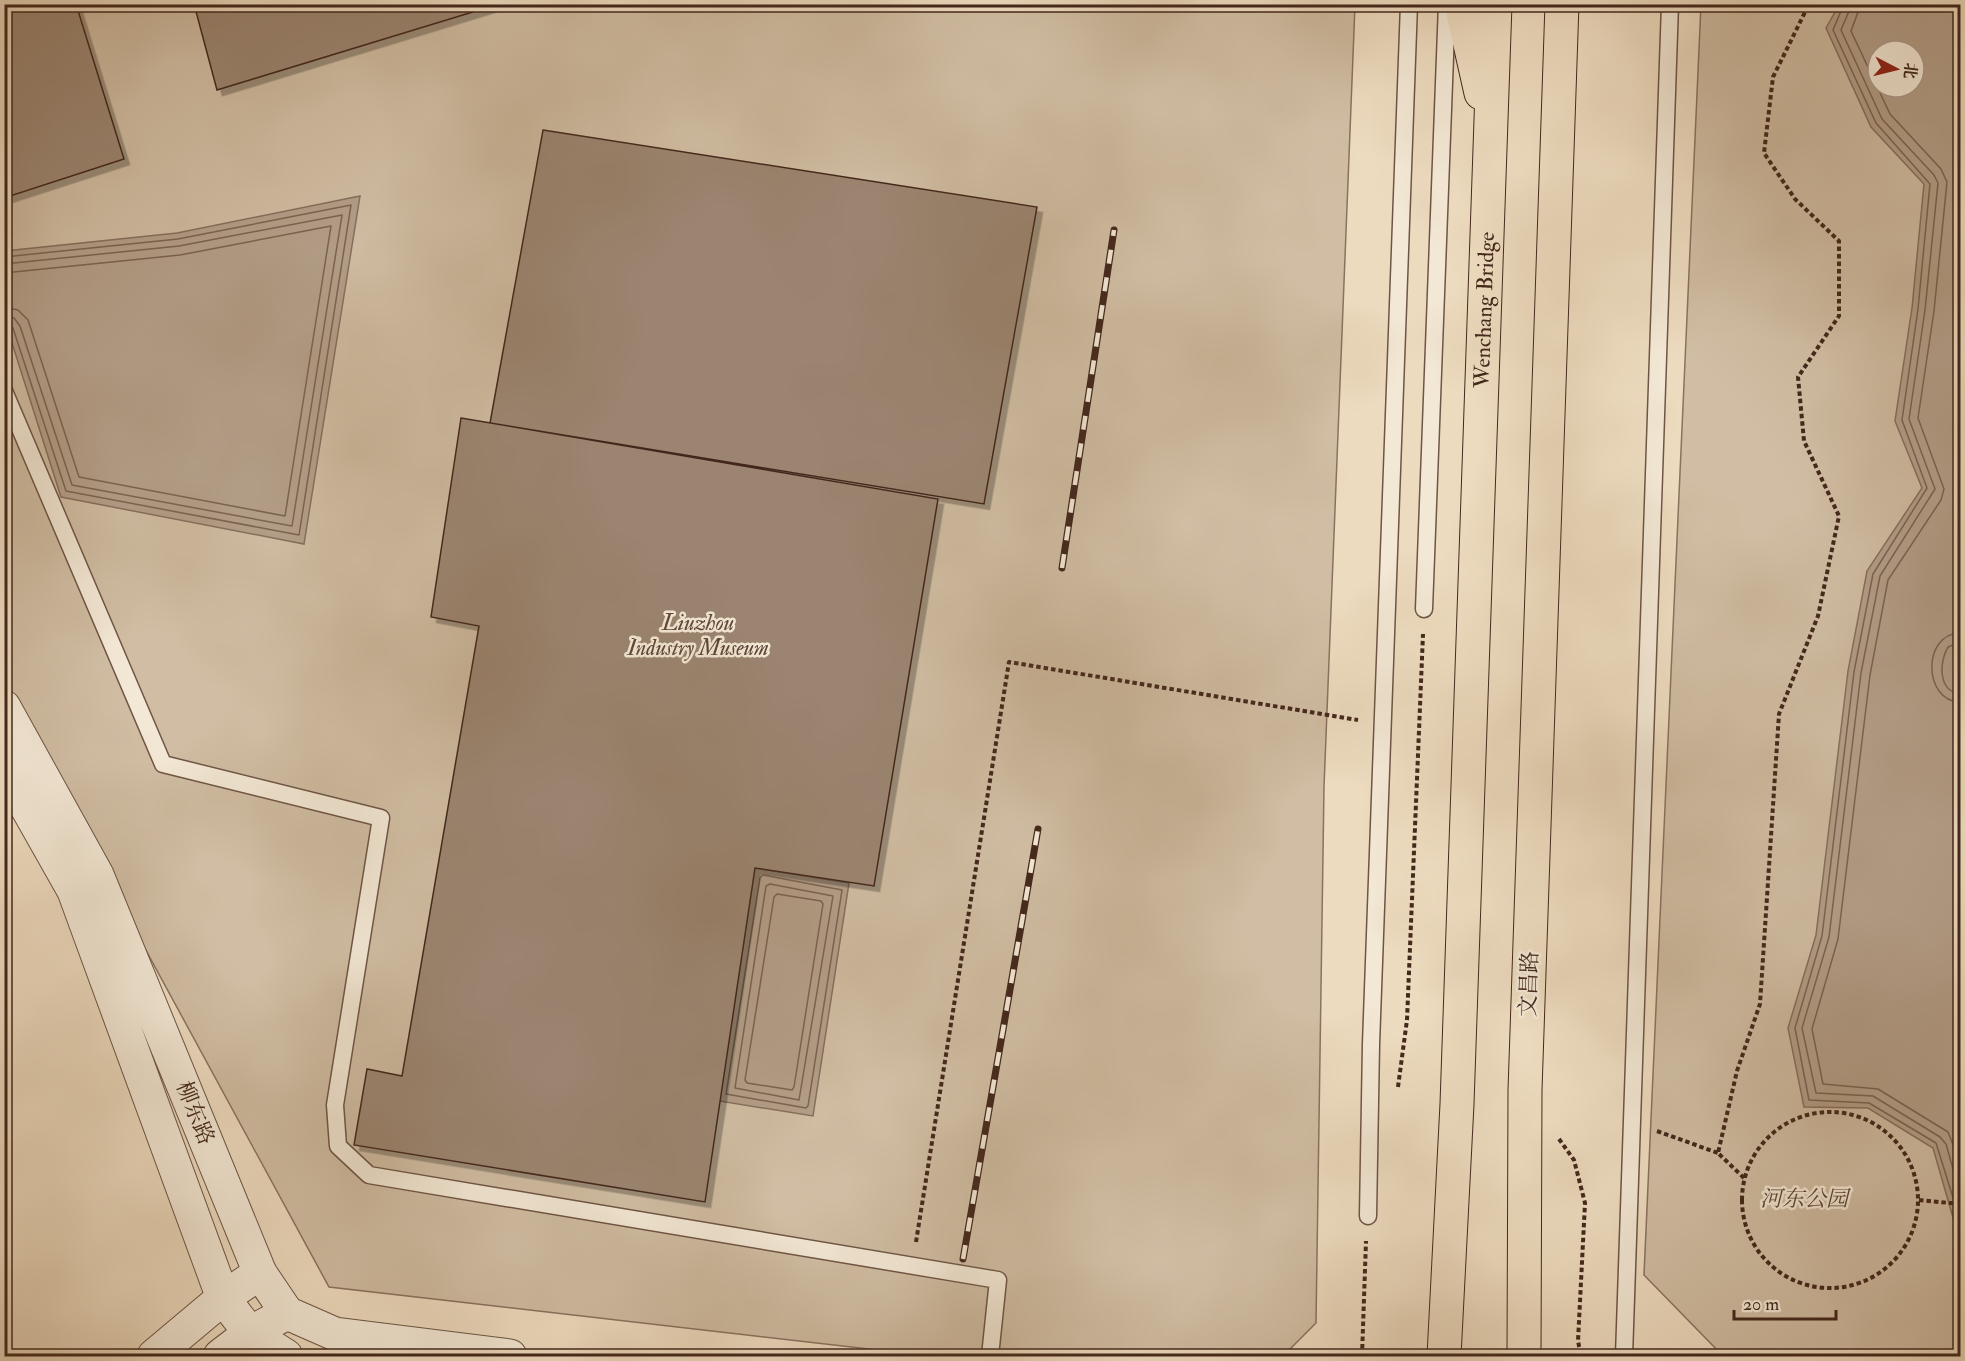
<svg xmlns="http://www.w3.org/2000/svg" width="1965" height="1361" font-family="'IM FELL Double Pica','Noto Serif SC',serif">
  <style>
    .green { fill: #d0bda3; stroke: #8a7260; stroke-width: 1.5; fill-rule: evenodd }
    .water { fill: #b39e88; stroke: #866f5d; stroke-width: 1.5; fill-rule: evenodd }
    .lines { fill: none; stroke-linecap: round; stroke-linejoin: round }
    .shore { stroke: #7b6352; stroke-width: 1.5 }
    .building { fill: #9b8571; stroke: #43281c; stroke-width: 1.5; filter: url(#shadow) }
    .service-casing { stroke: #6e5545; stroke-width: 19 }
    .minor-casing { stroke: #6e5545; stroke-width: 35 }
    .tertiary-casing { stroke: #6e5545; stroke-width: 35 }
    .primary-casing { stroke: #43281c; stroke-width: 35 }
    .path { stroke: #43281c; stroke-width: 4; stroke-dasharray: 4.5 3; stroke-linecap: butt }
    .service { stroke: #f3e8d5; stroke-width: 16 }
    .minor { stroke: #f3e8d5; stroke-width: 33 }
    .tertiary { stroke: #f3e8d5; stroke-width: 33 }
    .primary { stroke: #eddbbf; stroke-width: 33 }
    .rail-casing { stroke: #43281c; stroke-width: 7 }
    .rail { stroke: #f3e8d5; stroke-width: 4.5; stroke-dasharray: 14; stroke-linecap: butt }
    .labels { text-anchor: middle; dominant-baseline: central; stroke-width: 5; stroke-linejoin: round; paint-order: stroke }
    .street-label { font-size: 22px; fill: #43281c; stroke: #f3e8d5 }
    .park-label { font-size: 22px; font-style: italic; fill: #5f4637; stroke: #f3e8d5 }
  </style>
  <defs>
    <filter id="shadow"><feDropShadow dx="5.5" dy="5.5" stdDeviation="0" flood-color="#0004"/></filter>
  </defs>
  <rect width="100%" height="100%" fill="#eddbbf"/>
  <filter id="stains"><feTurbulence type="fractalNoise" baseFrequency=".00333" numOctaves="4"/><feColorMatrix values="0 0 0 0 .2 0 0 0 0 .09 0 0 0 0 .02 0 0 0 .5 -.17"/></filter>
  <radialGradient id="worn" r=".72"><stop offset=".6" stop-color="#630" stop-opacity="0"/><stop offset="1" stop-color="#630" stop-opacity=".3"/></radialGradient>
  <path class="green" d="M 4,5 L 1355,5 L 1324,787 L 1316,1323 L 1283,1356 L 930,1356 L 329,1287 L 5,691 Z
    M 1701,5 L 1960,5 L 1960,1356 L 1723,1356 L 1644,1275 ZM 1878,51 L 1914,51 L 1914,87 L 1878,87 Z"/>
  <path class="water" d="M 1839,5 L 1960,5 L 1960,648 L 1954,665 L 1960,691 L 1960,1242 L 1933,1148 L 1868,1108 L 1804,1107 L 1788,1028 L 1816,935 L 1848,671 L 1867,571 L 1922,488 L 1895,421 L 1912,308 L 1924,184 L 1871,127 L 1826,28 ZM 1878,51 L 1914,51 L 1914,87 L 1878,87 Z
    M 360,196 L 304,544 L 61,497 L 5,321 L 5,251 L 177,233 Z
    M 755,868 L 849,883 L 813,1116 L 719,1101 Z"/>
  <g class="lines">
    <path class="shore" d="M 1844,4 L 1833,30 L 1876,123 L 1930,184 L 1918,309 L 1902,420 L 1927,488 L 1873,574 L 1854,672 L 1822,936 L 1795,1028 L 1809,1100 L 1869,1103 L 1936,1143 L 1960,1220
      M 1852,4 L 1841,30 L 1882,119 L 1934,175 L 1938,183 L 1925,310 L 1909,419 L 1935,489 L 1880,576 L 1861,673 L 1829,937 L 1802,1028 L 1816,1093 L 1873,1096 L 1940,1137 L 1946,1144 L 1960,1194
      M 1861,4 L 1851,31 L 1890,114 L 1941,169 L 1947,182 L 1934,311 L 1918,418 L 1944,489 L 1941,500 L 1888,580 L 1870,675 L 1838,939 L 1812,1029 L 1823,1084 L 1878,1089 L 1948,1132 L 1960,1162
      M 4,257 L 178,239 L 351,205 L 299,535 L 66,491 L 13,328 L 4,324
      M 4,264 L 179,246 L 342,215 L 292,526 L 72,485 L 20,326 L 14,318 L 4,316
      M 4,273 L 180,255 L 331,226 L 285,516 L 79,477 L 28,320 L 18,310 L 4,307
      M 1960,633 C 1922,634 1923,701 1960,702
      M 1960,642 L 1948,647 C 1939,662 1938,692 1960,693
      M 763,875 L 842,890 L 808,1106 L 806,1108 L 726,1094 L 760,878 Z
      M 770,884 L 833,896 L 799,1100 L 735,1088 L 766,886 Z
      M 777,894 L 821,901 L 823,904 L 794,1087 L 792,1090 L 747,1083 L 745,1080 L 774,897 Z"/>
  </g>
  <path class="building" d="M 4,4 L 76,4 L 124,159 L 4,198 Z
    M 194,4 L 499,4 L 217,90 Z
    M 543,130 L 1037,207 L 984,504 L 490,423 Z
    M 461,418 L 938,499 L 874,886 L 755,868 L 705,1202 L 354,1145 L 367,1069 L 402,1076 L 479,626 L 431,617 Z"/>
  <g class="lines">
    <g class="service-casing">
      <path id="service" d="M 4,391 L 163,764 L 381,818 L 335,1105 L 338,1146 L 369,1175 L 998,1280 L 990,1356
        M 1424,609 L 1447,4
        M 1368,1216 L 1371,1044 L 1409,4
        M 1624,1356 L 1670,4"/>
    </g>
    <g class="minor-casing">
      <path id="minor" d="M 154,1356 L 223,1298 L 260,1273
        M 220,1356 L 250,1333 L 287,1313"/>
    </g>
    <g class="tertiary-casing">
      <path id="tertiary" d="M 4,707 L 97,875 L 260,1273 L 287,1313 L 335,1334 L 510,1356
        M 4,767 L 74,891 L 223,1298 L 250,1333 L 286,1356"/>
    </g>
    <g class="primary-casing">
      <g id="primary">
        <path d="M 1461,4 L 1481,93"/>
        <path id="s1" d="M 1444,1356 L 1457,1104 L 1495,4"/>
        <path d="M 1524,1356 L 1525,1090 L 1562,4"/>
      </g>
    </g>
    <path class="path" d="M 1398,1087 L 1407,1020 L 1423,634
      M1742 1200a88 88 0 1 1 176 0a88 88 0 1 1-176 0Z
      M 1657,1131 L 1718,1153
      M 1559,1139 L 1574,1160 L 1585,1203 L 1578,1341 L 1581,1356
      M 1744,1178 L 1718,1153 L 1737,1071 L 1760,1004 L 1779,714 L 1818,616 L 1839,516 L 1804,441 L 1798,377 L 1839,316 L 1839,241 L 1795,199 L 1764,153 L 1773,77 L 1809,4
      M 1919,1200 L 1960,1204
      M 916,1242 L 1009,662 L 1358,720
      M 1362,1356 L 1366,1241"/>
    <use href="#service" class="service"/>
    <use href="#minor" class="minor"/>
    <use href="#tertiary" class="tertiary"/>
    <use href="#primary" class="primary"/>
    <g class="rail-casing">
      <path id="rail" d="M 1062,568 L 1114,230
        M 963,1259 L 1038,829"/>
    </g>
    <use href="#rail" class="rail"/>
  </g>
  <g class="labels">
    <g class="street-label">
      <text stroke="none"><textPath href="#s1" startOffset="1047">Wenchang Bridge</textPath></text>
      <text transform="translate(1529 984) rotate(-88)">文昌路</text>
      <text transform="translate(195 1113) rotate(68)">柳东路</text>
    </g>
    <g class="park-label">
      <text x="698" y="623">Liuzhou<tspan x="698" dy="25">Industry Museum</tspan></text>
      <text x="1804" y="1199">河东公园</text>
    </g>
  </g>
  <rect width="1965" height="1361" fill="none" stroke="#eddbbf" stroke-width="24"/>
  <rect x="6" y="6" width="1953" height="1349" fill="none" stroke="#43281c" stroke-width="3"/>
  <rect x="12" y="12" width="1941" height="1337" fill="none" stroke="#43281c" stroke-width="1.5"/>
  <g transform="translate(1896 69) rotate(97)"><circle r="28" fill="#f3e8d5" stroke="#ad9b8b" stroke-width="1.5"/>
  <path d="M0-4.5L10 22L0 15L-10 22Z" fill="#8f2418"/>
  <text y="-9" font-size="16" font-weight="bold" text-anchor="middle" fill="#43281c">北</text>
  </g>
  <path d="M1734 1310v9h102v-9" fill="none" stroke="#43281c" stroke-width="3"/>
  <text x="1743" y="1310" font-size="18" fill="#43281c" stroke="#f3e8d5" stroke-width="4.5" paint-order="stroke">20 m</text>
  <rect width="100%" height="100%" filter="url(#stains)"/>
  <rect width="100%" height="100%" fill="url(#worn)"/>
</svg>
